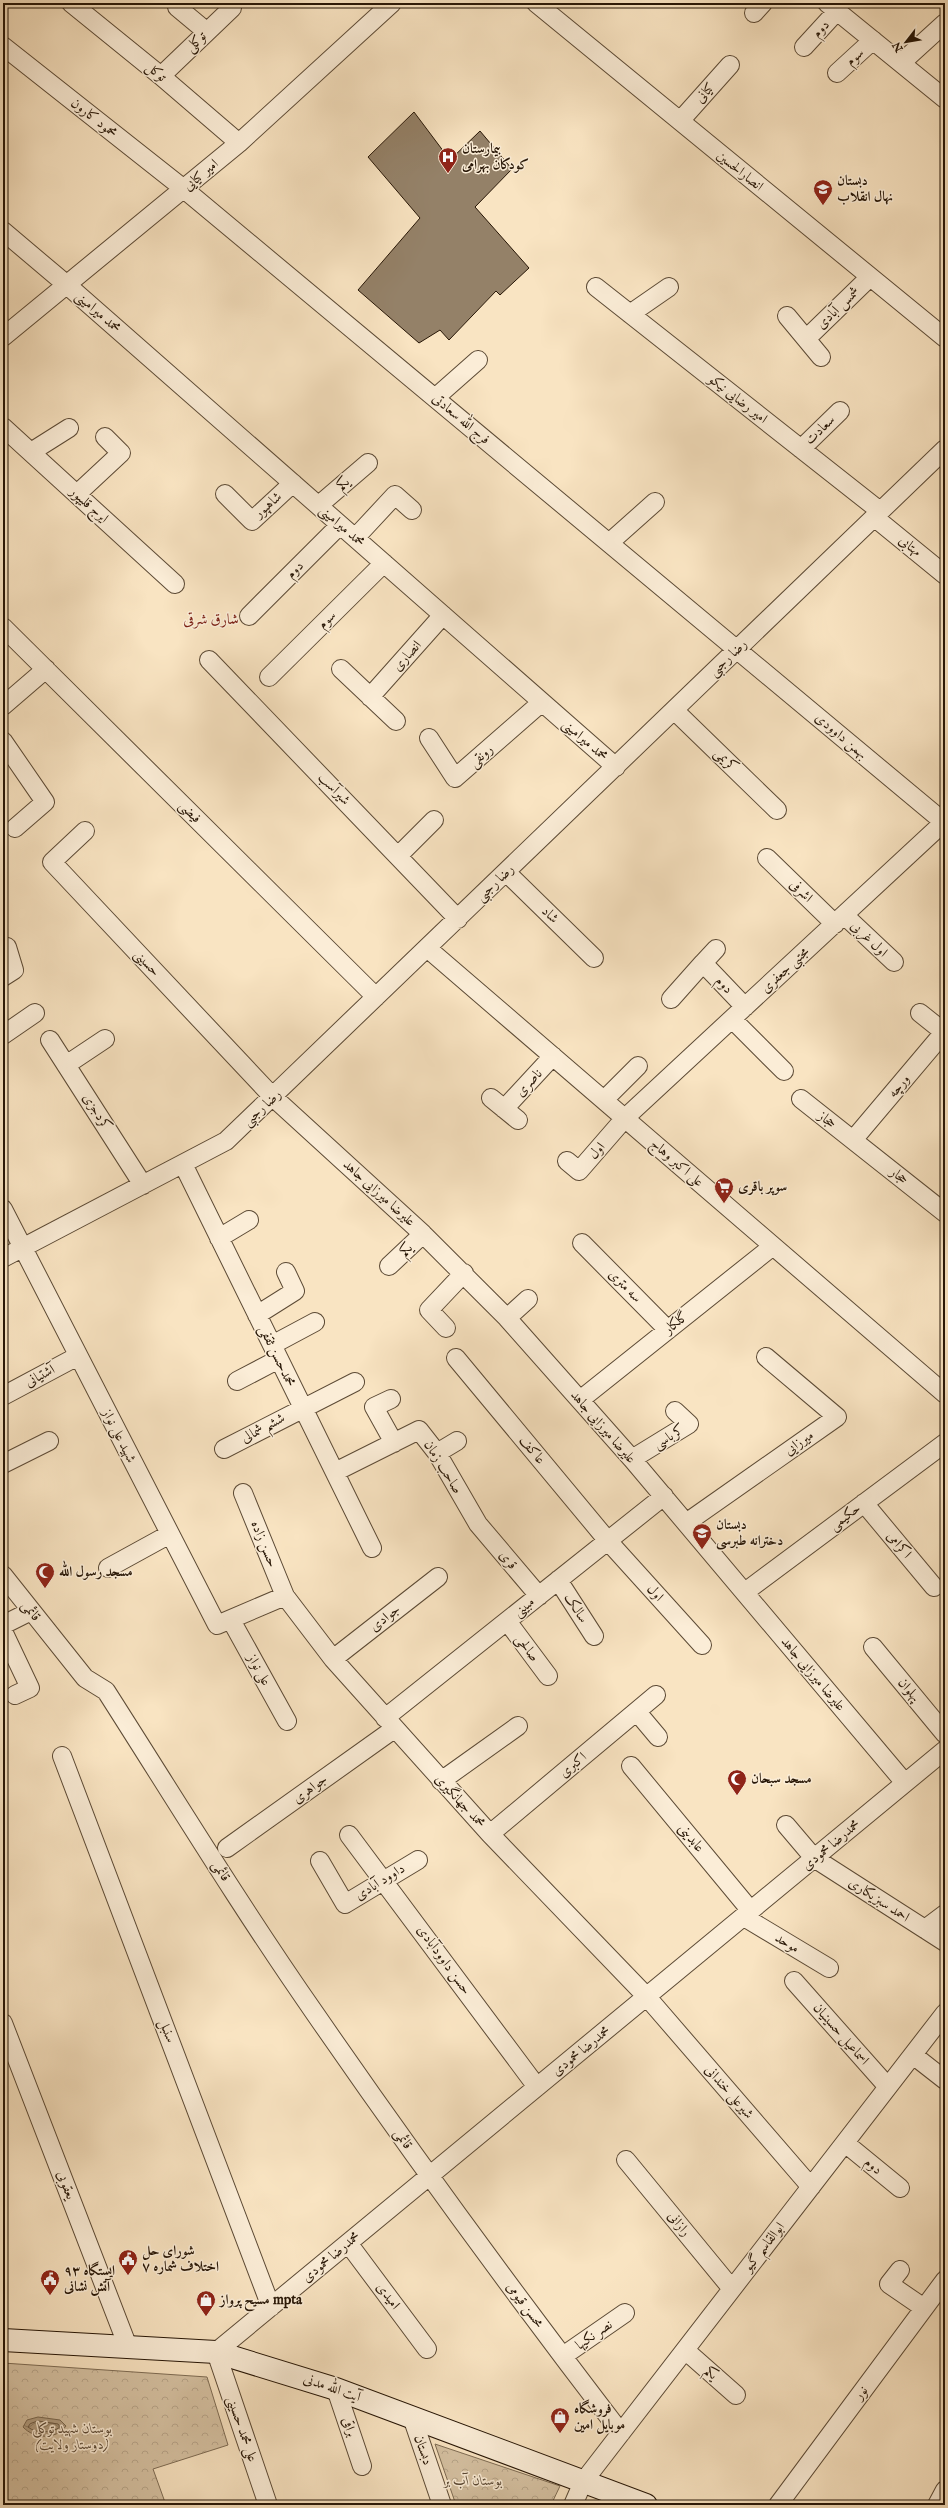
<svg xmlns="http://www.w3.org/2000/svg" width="948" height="2508" font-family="'IM FELL English',Amiri,serif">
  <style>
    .park { fill: url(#park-crowns); stroke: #7e6c54 }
    .water { fill: url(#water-waves); stroke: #7a6850 }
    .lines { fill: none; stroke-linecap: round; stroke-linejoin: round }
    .shore { stroke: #6c5a44; stroke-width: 1 }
    .building { fill: #948168; stroke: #271606 }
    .street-casing { stroke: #5c4a35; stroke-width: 20 }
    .secondary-casing { stroke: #271606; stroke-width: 24 }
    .street { stroke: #fbedd7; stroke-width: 18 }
    .secondary { stroke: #fbedd7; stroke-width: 22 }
    .labels { text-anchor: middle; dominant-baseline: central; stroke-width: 3; stroke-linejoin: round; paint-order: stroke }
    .street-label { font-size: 14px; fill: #271606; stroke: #fbedd7 }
    .poi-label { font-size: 14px; font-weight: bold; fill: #271606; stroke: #fbedd7; text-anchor: start }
    .park-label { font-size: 14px; font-style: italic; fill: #5b4935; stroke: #fbedd7 }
    .neighbourhood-label { font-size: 15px; fill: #7a1f14; stroke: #fbedd7 }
  </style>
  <defs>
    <pattern id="park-crowns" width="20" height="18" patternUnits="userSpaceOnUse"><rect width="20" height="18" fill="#d5c1a2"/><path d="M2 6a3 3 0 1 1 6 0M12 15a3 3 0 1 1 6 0" fill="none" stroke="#b7a58a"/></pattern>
    <pattern id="water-waves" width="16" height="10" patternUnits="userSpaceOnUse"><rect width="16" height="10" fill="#b29e82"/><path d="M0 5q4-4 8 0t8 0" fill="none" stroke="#918068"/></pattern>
  </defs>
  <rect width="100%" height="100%" fill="#f9e4c2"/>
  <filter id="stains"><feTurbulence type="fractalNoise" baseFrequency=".005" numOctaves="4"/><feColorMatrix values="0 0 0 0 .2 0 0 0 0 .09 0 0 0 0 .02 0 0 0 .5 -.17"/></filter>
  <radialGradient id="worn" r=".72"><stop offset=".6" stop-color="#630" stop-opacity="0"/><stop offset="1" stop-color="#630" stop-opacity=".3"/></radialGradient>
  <path class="park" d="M 3,2363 L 207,2377 L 228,2445 L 153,2469 L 166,2505 L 3,2505 Z
    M 435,2444 L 560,2486 L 551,2505 L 456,2505 Z"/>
  <path class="water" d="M 38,2417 L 60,2420 L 66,2426 C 56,2440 34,2439 23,2427 L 27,2420 Z"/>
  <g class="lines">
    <path class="shore" d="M 38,2421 L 58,2424 L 60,2427 C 53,2433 36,2434 28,2427 L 30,2424 Z"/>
  </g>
  <path class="building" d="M 414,112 L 450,160 L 480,131 L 512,169 L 475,207 L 529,268 L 500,295 L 496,291 L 449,340 L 440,330 L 419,343 L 358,290 L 420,218 L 368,157 Z"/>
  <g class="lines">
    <g class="street-casing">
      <path id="street" d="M 71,3 L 161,76 L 239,143
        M 536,3 L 945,338
        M 827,3 L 945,99
        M 177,7 L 207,32
        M 754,13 L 763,3
        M 3,46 L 184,189 L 945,823
        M 804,47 L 837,11
        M 901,63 L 945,23
        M 837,73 L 873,40
        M 161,76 L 232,8
        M 680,121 L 730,65
        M 3,231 L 67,285 L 616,767
        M 596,287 L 880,511
        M 630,314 L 669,287
        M 787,316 L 821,357
        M 3,337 L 239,143 L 392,3
        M 806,339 L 870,277
        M 435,398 L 478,360
        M 3,427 L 175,584
        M 801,449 L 840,411
        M 31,452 L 69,428
        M 77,494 L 121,453 L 105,437
        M 225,494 L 252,521 L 293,483
        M 319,505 L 368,463
        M 874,517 L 945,575
        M 355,538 L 395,495 L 412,510
        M 609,543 L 655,502
        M 249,616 L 340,525
        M 3,627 L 376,997
        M 209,660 L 458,919
        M 341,669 L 396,721
        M 269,677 L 384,563
        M 370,697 L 443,615
        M 3,706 L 46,669
        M 674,710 L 777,810
        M 429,738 L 455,778 L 542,702
        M 3,741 L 45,802 L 15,828
        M 85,831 L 52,862 L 273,1097 L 423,1234 L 507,1318 L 632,1459 L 905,1783
        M 398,856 L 434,820
        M 767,858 L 835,924
        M 506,872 L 594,958
        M 844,915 L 894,962
        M 427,948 L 945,1394
        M 703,963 L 716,949
        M 3,977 L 14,970 L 7,947
        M 671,999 L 703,963 L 745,1007
        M 920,1013 L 945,1033
        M 732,1019 L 784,1071
        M 3,1035 L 35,1013
        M 50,1040 L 143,1185
        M 66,1065 L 105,1039
        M 491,1098 L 518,1120
        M 801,1099 L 945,1213
        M 604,1100 L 638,1066
        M 504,1109 L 553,1056
        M 853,1140 L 945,1031
        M 567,1161 L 579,1171 L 625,1118 L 944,822
        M 183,1164 L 372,1548
        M 3,1209 L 217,1625 L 285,1596
        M 219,1238 L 249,1220
        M 582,1243 L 668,1330
        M 3,1258 L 226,1141 L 945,449
        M 389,1266 L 423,1234
        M 257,1315 L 295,1291 L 286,1272
        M 507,1318 L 528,1299
        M 446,1328 L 429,1310 L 464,1273
        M 272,1345 L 315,1322
        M 456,1358 L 608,1541 L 702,1645
        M 237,1381 L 279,1359
        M 3,1396 L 78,1356
        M 391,1399 L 374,1407 L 394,1443
        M 580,1400 L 773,1246
        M 224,1449 L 355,1382
        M 437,1453 L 457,1441
        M 632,1459 L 689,1424 L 675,1411
        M 3,1464 L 49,1441
        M 335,1472 L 419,1430 L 437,1453 L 478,1524 L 539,1596
        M 243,1493 L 285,1596 L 333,1659 L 490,1834 L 647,1997 L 811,2187
        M 864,1503 L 934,1587
        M 686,1523 L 837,1417 L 766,1357
        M 108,1568 L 170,1534
        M 3,1575 L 85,1678 L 106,1691 C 175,1799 242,1909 316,2015 C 414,2157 516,2296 621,2433
        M 558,1580 L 594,1636
        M 745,1592 L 945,1443
        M 231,1620 L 287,1721
        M 507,1621 L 548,1676
        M 3,1625 L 31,1611
        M 3,1631 L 30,1688 L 15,1695
        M 873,1647 L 945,1734
        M 333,1659 L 438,1577
        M 637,1712 L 658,1737
        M 385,1718 L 664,1496
        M 62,1756 L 271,2307
        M 631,1766 L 751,1911
        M 441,1781 L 518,1726
        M 786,1825 L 814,1858 L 945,1942
        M 490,1834 L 656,1695
        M 349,1835 L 537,2087
        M 227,1848 L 394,1729
        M 320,1861 L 345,1904 L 418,1860
        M 744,1917 L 829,1968
        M 925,1929 L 945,1914
        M 794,1981 L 888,2087
        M 3,2023 L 128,2347
        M 913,2055 L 945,2080
        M 845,2143 L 900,2188
        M 626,2160 L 732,2289
        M 348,2243 L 427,2349
        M 900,2270 L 889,2284 L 924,2308
        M 685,2350 L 736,2395
        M 563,2356 L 625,2313
        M 336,2389 L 362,2466
        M 412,2417 L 442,2505
        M 268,2505 L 216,2352 L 945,1750
        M 573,2505 L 583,2482 L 945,2013
        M 778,2505 L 945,2280
        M 937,2505 L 945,2490"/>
    </g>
    <g class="secondary-casing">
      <path id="secondary" d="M 3,2340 L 216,2352 L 336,2389 L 646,2505"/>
    </g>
    <use href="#street" class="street"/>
    <use href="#secondary" class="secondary"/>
  </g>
  <defs>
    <g id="hospital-pin" transform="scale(1)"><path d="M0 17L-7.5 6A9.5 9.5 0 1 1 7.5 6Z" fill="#8f2418" stroke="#fbedd7"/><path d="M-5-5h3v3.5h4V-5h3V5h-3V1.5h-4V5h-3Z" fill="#fff"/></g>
    <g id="school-pin" transform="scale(1)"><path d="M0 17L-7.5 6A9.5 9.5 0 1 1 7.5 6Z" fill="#8f2418" stroke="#fbedd7"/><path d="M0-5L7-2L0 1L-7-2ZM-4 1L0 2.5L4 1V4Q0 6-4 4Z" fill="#fff"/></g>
    <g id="supermarket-pin" transform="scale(1)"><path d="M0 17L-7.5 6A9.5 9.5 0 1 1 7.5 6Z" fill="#8f2418" stroke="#fbedd7"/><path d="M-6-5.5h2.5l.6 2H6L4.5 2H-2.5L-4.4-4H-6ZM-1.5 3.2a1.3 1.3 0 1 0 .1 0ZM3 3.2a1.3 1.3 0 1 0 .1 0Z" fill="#fff"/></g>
    <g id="mosque-pin" transform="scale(1)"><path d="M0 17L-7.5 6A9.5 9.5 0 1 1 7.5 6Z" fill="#8f2418" stroke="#fbedd7"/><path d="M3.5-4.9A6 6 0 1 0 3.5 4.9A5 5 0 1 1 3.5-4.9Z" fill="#fff"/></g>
    <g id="civic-pin" transform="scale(1)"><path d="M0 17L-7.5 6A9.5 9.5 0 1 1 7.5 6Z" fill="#8f2418" stroke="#fbedd7"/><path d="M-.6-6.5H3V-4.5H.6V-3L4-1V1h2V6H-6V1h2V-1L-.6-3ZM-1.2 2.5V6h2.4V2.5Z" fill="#fff"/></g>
    <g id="shop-pin" transform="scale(1)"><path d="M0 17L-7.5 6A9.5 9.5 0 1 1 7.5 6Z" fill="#8f2418" stroke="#fbedd7"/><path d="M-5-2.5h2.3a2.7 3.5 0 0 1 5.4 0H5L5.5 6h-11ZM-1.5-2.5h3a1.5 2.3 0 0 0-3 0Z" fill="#fff"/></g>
  </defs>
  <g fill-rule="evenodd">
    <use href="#hospital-pin" x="448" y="157"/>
    <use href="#school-pin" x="823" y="189"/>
    <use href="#supermarket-pin" x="724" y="1187"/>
    <use href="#school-pin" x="702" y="1533"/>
    <use href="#mosque-pin" x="45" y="1572"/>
    <use href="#mosque-pin" x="737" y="1779"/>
    <use href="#civic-pin" x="128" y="2259"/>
    <use href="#civic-pin" x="50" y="2279"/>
    <use href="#shop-pin" x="206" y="2300"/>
    <use href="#shop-pin" x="560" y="2417"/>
  </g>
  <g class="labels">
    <g class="street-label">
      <text transform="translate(821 29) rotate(-47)">دوم</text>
      <text transform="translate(196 42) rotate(-44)">توکلی</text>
      <text transform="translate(855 57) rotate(-42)">سوم</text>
      <text transform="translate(156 72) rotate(40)">توکل</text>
      <text transform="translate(705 93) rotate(-48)">کیانی</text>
      <text transform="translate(94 118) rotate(38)">محمود کارون</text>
      <text transform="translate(740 171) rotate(39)">انصارالحسین</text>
      <text transform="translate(201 175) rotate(-40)">امیر کیایی</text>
      <text transform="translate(838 308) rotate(-44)">شمس آبادی</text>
      <text transform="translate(98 312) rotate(41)">محمد میرامینی</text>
      <text transform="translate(738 399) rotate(38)">امیر رضایی نیکو</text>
      <text transform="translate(461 419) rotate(40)">فرج الله سعادتی</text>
      <text transform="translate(820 430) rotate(-44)">سعادت</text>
      <text transform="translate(343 484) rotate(-41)">یکم</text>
      <text transform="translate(89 505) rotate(42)">ایرج قلیپور</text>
      <text transform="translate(268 505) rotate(-41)">شاهپور</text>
      <text transform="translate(342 526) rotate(41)">محمد میرامینی</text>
      <text transform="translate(910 546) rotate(39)">مهتابی</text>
      <text transform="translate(295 570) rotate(-45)">دوم</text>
      <text transform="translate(327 620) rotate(-45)">سوم</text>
      <text transform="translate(407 656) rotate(-48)">انصاری</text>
      <text transform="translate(728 658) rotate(-44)">رضا رجبی</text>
      <text transform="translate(841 736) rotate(40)">بهمن داوودی</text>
      <text transform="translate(585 740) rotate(41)">محمد میرامینی</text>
      <text transform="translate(481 756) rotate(-41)">رونقی</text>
      <text transform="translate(726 760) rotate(44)">کریمی</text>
      <text transform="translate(334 789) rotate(46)">شیرآسب</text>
      <text transform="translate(190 812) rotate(45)">فیضی</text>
      <text transform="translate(495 883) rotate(-44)">رضا رجبی</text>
      <text transform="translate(801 891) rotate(44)">اشرفی</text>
      <text transform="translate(550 915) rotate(45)">شاد</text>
      <text transform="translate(869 939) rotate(44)">اول غربی</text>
      <text transform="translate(147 963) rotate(47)">حسینی</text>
      <text transform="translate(785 970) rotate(-43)">مجتبی جعفری</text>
      <text transform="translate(724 985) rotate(46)">دوم</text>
      <text transform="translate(529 1083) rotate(-47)">ناصری</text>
      <text transform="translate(899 1086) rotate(-50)">ورچه</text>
      <text transform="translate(262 1108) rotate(-43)">رضا رجبی</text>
      <text transform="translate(97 1112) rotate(57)">کردجزی</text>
      <text transform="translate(827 1120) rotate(39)">حجاز</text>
      <text transform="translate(597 1151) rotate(-49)">اول</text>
      <text transform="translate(677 1163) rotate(41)">علی اکبر وهاج</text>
      <text transform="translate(899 1176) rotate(38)">حجار</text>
      <text transform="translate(379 1193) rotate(42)">علیرضا میرزایی جاهد</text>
      <text transform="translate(406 1250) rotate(-43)">یکم</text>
      <text transform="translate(625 1286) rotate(45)">سه متری</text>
      <text transform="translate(676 1323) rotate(-39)">گلکار</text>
      <text transform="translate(277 1356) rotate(64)">محمدحسن ثقفی</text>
      <text transform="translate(40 1376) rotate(-28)">آشتیانی</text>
      <text transform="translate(603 1427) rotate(49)">علیرضا میرزایی جاهد</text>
      <text transform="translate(263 1428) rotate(-28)">ششم شمالی</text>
      <text transform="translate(119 1436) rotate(63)">شهید علی نواز</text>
      <text transform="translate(669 1437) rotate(-32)">کرباسی</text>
      <text transform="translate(799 1443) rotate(-35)">میرزایی</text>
      <text transform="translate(532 1450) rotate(50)">عاکف</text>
      <text transform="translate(443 1467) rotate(58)">صاحب زمان</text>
      <text transform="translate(845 1517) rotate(-37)">حکیمی</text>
      <text transform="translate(264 1544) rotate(68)">حسن زاده</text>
      <text transform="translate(899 1545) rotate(50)">اکرامی</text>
      <text transform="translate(508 1560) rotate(50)">قری</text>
      <text transform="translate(655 1593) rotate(48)">اول</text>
      <text transform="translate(524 1607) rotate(-39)">مبینی</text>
      <text transform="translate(576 1608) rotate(57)">سالک</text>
      <text transform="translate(31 1611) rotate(51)">قائمی</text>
      <text transform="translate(385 1618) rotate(-38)">جوادی</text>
      <text transform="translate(527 1648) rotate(53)">صالحی</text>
      <text transform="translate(259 1670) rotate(61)">علی نواز</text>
      <text transform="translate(813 1674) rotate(50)">علیرضا میرزایی جاهد</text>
      <text transform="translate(909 1690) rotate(50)">پهلوان</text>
      <text transform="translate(573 1765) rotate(-40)">اکبری</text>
      <text transform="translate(310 1789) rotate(-36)">جواهری</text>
      <text transform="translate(460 1801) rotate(47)">محمد جهانگیری</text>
      <text transform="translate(691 1838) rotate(50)">عابدینی</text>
      <text transform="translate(831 1845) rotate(-40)">محمدرضا محمودی</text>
      <text transform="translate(221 1871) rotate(57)">قائمی</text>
      <text transform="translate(380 1882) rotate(-32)">داوود آبادی</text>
      <text transform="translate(879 1900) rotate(33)">احمد سبزیکاری</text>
      <text transform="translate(787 1943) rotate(31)">موحد</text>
      <text transform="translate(444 1960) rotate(54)">حسن داوودآبادی</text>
      <text transform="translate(167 2031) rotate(69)">سنبل</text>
      <text transform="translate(841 2034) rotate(49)">اسماعیل حسینیان</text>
      <text transform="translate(581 2051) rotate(-39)">محمدرضا محمودی</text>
      <text transform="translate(729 2092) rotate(49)">شیرعلی خندانی</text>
      <text transform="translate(403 2139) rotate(55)">قائمی</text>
      <text transform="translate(873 2166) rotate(39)">دوم</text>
      <text transform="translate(66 2185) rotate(69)">یعقوبی</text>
      <text transform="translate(679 2224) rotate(51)">رازانی</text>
      <text transform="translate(764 2247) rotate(-52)">ابوالقاسم گیو</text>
      <text transform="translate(331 2257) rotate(-40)">محمدرضا محمودی</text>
      <text transform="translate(388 2296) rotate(53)">امیدی</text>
      <text transform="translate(525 2305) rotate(53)">محسن قیومی</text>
      <text transform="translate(594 2335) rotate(-35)">نصر نکیها</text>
      <text transform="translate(711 2373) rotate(41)">یکم</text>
      <text transform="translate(332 2388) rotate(19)">آیت الله مدنی</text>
      <text transform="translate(861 2393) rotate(-53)">نور</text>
      <text transform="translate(349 2427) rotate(72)">براقی</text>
      <text transform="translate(242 2429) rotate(71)">علی محمد حسینی</text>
      <text transform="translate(423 2450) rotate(71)">دبستان</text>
    </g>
    <g class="poi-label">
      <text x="462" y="149">بیمارستان<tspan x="462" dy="16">کودکان بهرامی</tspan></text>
      <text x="837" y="181">دبستان<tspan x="837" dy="16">نهال انقلاب</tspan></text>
      <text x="738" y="1187">سوپر باقری</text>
      <text x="716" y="1525">دبستان<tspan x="716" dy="16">دخترانه طبرسی</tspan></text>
      <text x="59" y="1572">مسجد رسول الله</text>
      <text x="751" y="1779">مسجد سبحان</text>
      <text x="142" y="2251">شورای حل<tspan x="142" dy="16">اختلاف شماره ۷</tspan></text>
      <text x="64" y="2271">ایستگاه ۹۳<tspan x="64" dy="16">آتش نشانی</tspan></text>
      <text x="220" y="2300">مسیح پرواز mpta</text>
      <text x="574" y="2409">فروشگاه<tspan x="574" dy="16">موبایل امین</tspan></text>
    </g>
    <g class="park-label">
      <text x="72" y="2429">بوستان شهید توکلی<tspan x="72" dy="16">(دوستار ولایت)</tspan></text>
      <text x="473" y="2481">بوستان آب بر</text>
    </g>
    <g class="neighbourhood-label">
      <text x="211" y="619">شارق شرقی</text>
    </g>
  </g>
  <rect width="948" height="2508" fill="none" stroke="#f9e4c2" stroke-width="16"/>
  <rect x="4" y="4" width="940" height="2500" fill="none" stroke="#271606" stroke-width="2"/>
  <rect x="8" y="8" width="932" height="2492" fill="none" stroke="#271606"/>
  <g transform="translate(906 42) rotate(239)" stroke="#fbedd7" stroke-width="3" paint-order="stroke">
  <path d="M0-3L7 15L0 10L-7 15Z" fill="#271606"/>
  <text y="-6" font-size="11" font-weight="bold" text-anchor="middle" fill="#271606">N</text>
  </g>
  <rect width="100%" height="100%" filter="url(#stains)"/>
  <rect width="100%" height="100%" fill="url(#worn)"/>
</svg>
